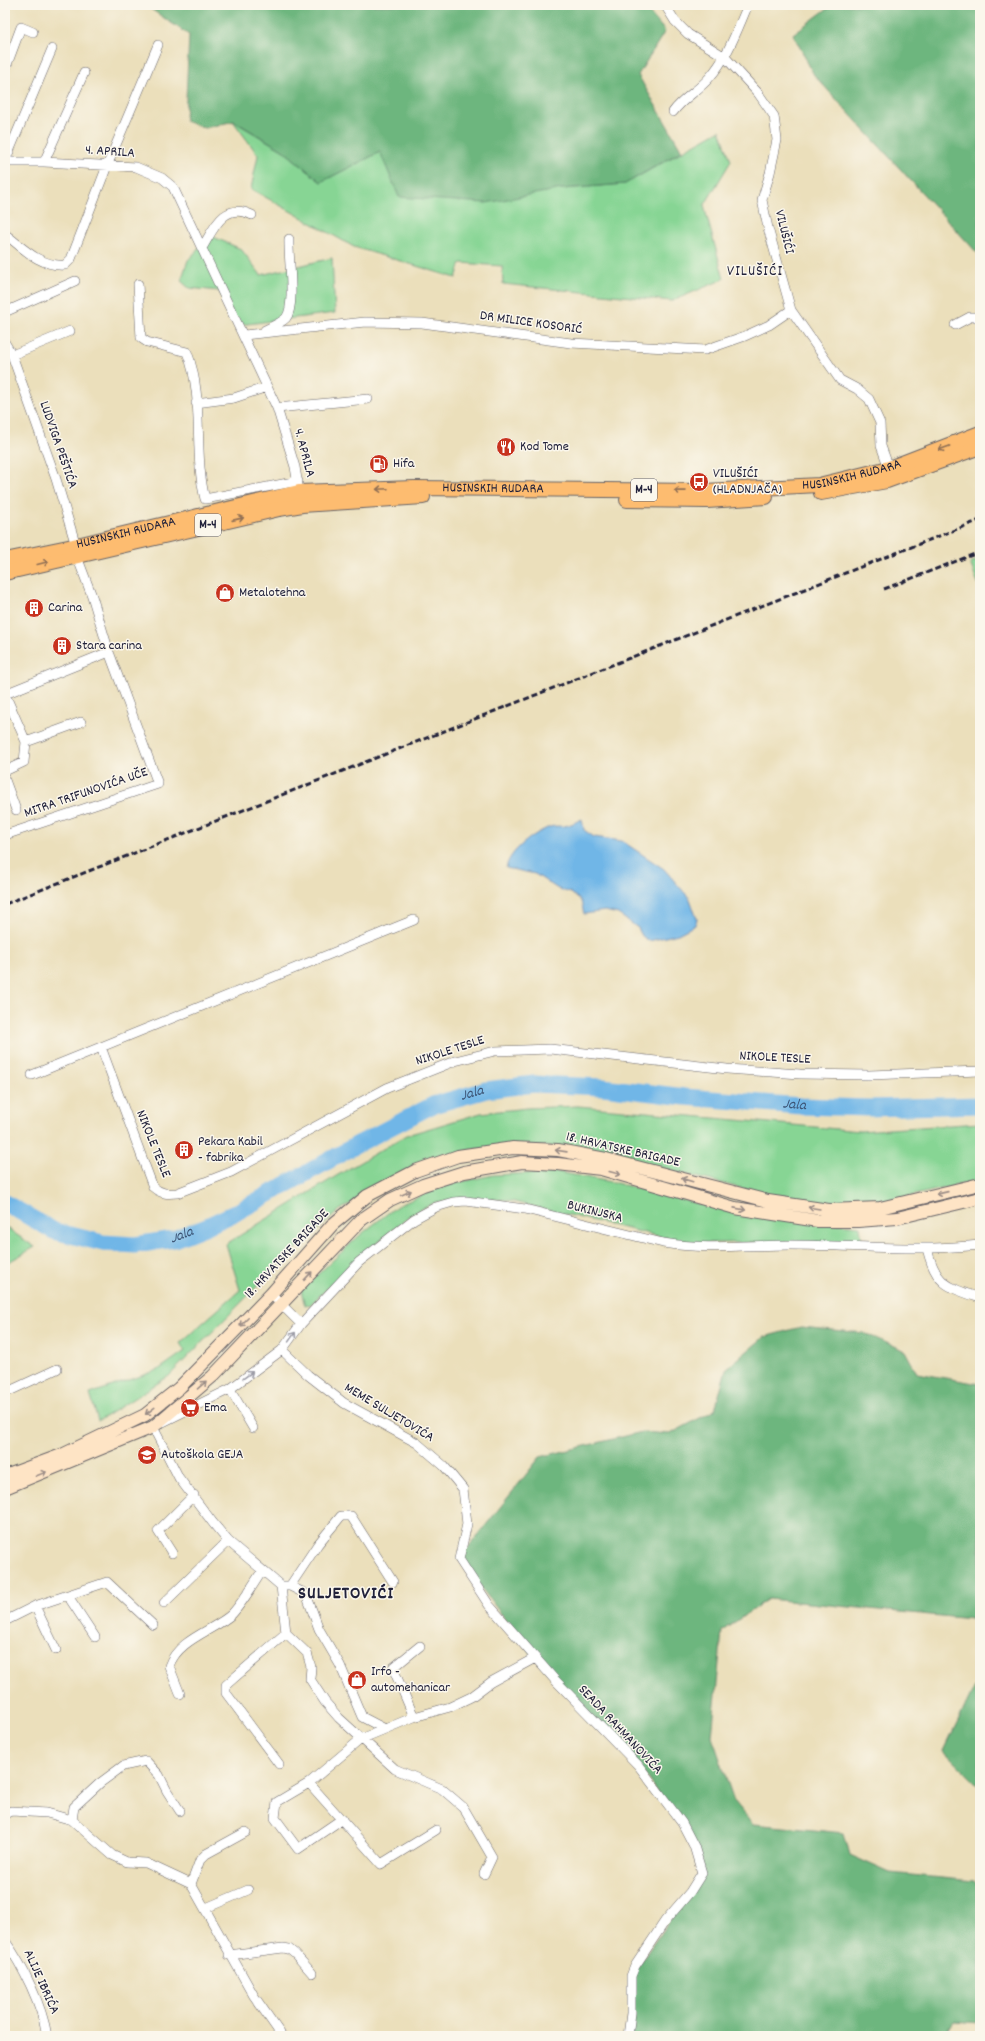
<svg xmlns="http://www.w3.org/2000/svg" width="985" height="2041" font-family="Dekko,sans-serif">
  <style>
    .green { fill: #87d594; stroke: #547c68 }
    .forest { fill: #6db67e; stroke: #486c5c }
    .water { fill: #70b6e7; stroke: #496c91 }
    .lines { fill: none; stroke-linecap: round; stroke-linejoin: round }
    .river { stroke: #70b6e7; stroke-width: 17 }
    .street-casing { stroke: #686468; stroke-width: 10 }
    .secondary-casing { stroke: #686468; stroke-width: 14 }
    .primary-casing { stroke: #686468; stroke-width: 16 }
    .street { stroke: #fff; stroke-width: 9 }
    .secondary { stroke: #fee4c5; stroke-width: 12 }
    .primary { stroke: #fdbc6f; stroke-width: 14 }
    .rail { stroke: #22223b; stroke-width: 3; stroke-dasharray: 6 3; stroke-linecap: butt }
    .oneway { stroke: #906f55 }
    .oneway2 { stroke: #9b8d87 }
    .oneway3 { stroke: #9c9ca7 }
    .labels { text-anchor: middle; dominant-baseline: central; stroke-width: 3; stroke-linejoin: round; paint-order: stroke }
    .shield { fill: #fbf7ec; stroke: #636270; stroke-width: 1 }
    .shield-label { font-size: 13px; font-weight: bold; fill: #22223b }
    .street-label { font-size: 14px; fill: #22223b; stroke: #fbf7ec }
    .poi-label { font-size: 14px; fill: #22223b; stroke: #fbf7ec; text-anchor: start }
    .neighbourhood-label { font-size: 15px; letter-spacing: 1px; fill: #22223b; stroke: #fbf7ec }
    .water-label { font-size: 15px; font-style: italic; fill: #3d5677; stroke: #fbf7ec }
    .district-label { font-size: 18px; font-weight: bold; letter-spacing: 1px; fill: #22223b; stroke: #fbf7ec }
  </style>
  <rect width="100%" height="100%" fill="#fbf7ec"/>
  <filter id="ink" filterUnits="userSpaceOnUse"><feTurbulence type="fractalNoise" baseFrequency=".025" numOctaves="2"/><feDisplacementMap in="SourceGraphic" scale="8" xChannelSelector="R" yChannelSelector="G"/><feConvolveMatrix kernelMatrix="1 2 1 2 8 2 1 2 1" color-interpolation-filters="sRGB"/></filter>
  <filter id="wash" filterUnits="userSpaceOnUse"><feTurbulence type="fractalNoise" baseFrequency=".012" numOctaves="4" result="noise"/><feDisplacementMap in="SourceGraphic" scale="16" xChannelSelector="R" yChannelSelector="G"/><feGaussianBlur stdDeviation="0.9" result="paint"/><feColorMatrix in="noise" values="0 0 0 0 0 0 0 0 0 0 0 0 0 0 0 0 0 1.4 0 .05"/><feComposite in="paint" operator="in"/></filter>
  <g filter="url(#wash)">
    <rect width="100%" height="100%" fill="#ebdfbb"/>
    <path class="green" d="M 233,121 L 284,151 L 321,182 L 380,152 L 562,189 L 625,184 L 720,130 L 731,161 L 704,206 L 724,279 L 672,301 L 503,284 L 502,266 L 461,263 L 456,278 L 354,247 L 251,189 L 258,155 Z
      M 211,236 L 241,249 L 261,275 L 332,258 L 335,313 L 239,325 L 219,291 L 189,288 L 181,281 L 188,260 Z
      M 980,559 L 980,588 L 970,563 Z
      M 578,1106 L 860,1131 L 980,1123 L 980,1180 L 880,1203 L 833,1206 L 795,1202 L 579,1147 L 527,1146 L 474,1149 L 425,1161 L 340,1210 L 281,1262 L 169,1376 L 98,1421 L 90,1394 L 158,1370 L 185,1351 L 180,1343 L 240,1290 L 226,1244 L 338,1175 L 407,1135 L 481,1113 L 527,1108 Z
      M 558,1172 L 616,1183 L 691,1202 L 752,1215 L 860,1226 L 862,1242 L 700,1243 L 666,1238 L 506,1200 L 476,1198 L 436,1202 L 412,1214 L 358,1259 L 310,1305 L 305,1306 L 301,1290 L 360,1235 L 397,1206 L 446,1185 L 493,1175 Z
      M 5,1227 L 35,1247 L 5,1264 Z"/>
    <path class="forest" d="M 145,5 L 643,5 L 665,31 L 638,75 L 682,151 L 625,184 L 562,189 L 486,203 L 399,197 L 380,152 L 321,182 L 284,151 L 234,121 L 205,128 L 185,121 L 189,35 Z
      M 832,5 L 980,5 L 980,256 L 814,75 L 793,34 Z
      M 801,1327 L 864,1333 L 905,1351 L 917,1373 L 980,1384 L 980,1630 L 971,1619 L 768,1599 L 722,1631 L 712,1736 L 734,1801 L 753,1824 L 844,1833 L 850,1855 L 890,1873 L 974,1881 L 980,1887 L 980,2023 L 954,2021 L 944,2036 L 628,2036 L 631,1976 L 702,1873 L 694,1846 L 638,1765 L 535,1658 L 459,1559 L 540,1457 L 642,1432 L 670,1434 L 715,1410 L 726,1369 L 764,1337 Z
      M 980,1675 L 980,1787 L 944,1751 Z"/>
    <path class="water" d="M 582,819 L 584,830 L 594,837 L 622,841 L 664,869 L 690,899 L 697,919 L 695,925 L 678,934 L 649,941 L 642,936 L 638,928 L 618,914 L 605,911 L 584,914 L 581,901 L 571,893 L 558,889 L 535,874 L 506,868 C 509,851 534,833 550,827 C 555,825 560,827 565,826 C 571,825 577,821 582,819 Z"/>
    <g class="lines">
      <path class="river" id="s1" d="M 5,1203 L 54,1231 L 103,1243 L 135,1245 L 174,1239 L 207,1226 L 237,1212 L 360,1143 L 433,1105 L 486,1090 L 534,1084 L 603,1087 L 685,1097 L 801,1106 L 869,1108 L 980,1105"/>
    </g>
  </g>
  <g filter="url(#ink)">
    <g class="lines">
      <g class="street-casing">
        <path id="street" d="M 665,5 L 675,21 L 688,34 L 725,57 L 758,93 L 774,116 L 777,140 L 770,173 L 762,200 L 768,228 L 791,310 L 840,380 L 857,389 L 869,399 L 880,423 L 881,446 L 889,468
          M 5,70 L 21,27 L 33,32
          M 673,112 C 683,98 698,91 709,78 C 728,57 737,30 748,5
          M 5,161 L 52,49
          M 5,162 L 44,162 L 136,167 L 162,178 L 173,187 L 277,408 L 295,467 L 300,497
          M 44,162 L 84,73
          M 5,234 C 23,248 40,267 65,265 L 71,259 L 107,166 L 158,45
          M 202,248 C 214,228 224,201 252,215
          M 138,284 L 141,338 L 147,342 L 187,352 C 205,398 193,452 205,499 L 298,481
          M 5,312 L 75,281
          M 955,325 L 970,317 L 980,317
          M 265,330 C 271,327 281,323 286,318 C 296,305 288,258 289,239
          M 244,335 L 365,322 L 422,323 L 571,343 L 705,350 L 745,336 L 769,325 L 791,310
          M 5,343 L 12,355 L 56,479 L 74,539 L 73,546 L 92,596 L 109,652 L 158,784 L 5,835
          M 12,355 L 70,331
          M 196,403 L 234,398 L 267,387
          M 277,408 L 368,399
          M 5,694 L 109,652
          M 26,742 L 81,722
          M 5,771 L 24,762 L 26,742 L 5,694
          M 5,780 L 16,810
          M 101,1047 L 153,1187 C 161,1194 167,1194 177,1193 L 231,1172 L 387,1088 L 455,1061 L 495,1051 L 550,1049 L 727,1069 L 800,1074 L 869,1075 L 980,1071
          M 32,1075 L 414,920
          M 927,1248 C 935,1284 947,1287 980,1298
          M 271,1294 L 301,1324
          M 282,1350 L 308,1375 L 344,1403 L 417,1443 L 444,1466 L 463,1489 L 467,1524 L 459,1559 L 489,1605 L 555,1680 L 638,1765 L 682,1823 L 694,1846 L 702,1873 L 690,1892 L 665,1921 L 635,1966 L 631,1976 L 631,2013 L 628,2036
          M 230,1389 L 253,1428
          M 5,1393 L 57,1369
          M 172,1553 L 158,1531 L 194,1495
          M 281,1586 L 286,1633 L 307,1653 L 311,1667 L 310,1679 L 325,1702 L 339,1718 L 395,1769 L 442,1789 L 463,1807 L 492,1857 L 484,1874
          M 290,1586 L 318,1544 L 341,1516 L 351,1516 L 393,1582
          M 68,1596 L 95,1637
          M 164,1603 L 228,1541
          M 35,1606 L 56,1650
          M 5,1621 L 35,1606 L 107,1582 L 153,1625
          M 180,1694 L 169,1666 C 178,1639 215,1630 232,1614 C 243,1602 253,1585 262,1571
          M 414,1717 L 393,1668 L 420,1646
          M 385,1729 L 362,1717 L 340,1665 L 319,1629 L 306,1594 L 290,1586 L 281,1586 L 228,1541 L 213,1523 L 179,1478 L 153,1427 L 230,1389 L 282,1350 L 301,1324 L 359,1262 L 414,1219 L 436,1207 L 453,1202 L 466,1201 L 525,1209 L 663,1243 C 706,1250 748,1245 791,1245 C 854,1245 917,1252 980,1245
          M 279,1764 L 226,1693 L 226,1685 L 286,1633
          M 309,1783 L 381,1864 L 436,1830
          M 5,1814 L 11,1811 L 47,1813 L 72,1820 L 112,1855 L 127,1862 L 146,1863 L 191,1884 L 254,1996 L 282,2036
          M 342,1819 L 298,1849 L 275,1818 L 277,1802 L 309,1783 L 361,1739 L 414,1717 L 450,1707 L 471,1697 L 491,1682 L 535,1658
          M 72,1820 L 74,1807 L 100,1783 L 123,1766 L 146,1761 L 159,1775 L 167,1791 L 180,1811
          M 191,1884 L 200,1860 L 206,1854 L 246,1832
          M 206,1908 L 248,1890
          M 5,1941 C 23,1966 42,2005 47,2036
          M 229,1955 L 283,1948 L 289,1949 L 295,1954 L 312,1973"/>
      </g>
      <g class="secondary-casing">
        <path id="secondary" d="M 5,1476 L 64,1454 L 145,1415 L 179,1388 L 271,1294 L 332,1225 L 367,1196 L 415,1171 L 458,1156 L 513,1148 L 558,1150 L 606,1159 L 768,1201 L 829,1210 L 880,1208 L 980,1184
          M 5,1488 L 153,1427 L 213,1376 L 361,1220 L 390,1200 L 423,1185 L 464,1172 L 522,1162 L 558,1164 L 601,1169 L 735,1208 L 818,1221 L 858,1221 L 897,1218 L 980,1198"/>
      </g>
      <g class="primary-casing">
        <g id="primary">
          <path d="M 821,493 L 887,481 L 980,447"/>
          <path d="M 627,500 L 707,501 L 766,497"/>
          <path id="s2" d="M 5,560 L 73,546 L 299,492 L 414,488 L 705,491 L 819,485 L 889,468 L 980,433"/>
          <path d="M 5,573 L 279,509 L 302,505 L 423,497"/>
        </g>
      </g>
      <use href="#street" class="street"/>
      <use href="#secondary" class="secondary"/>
      <use href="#primary" class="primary"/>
      <path class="rail" d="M 884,589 L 980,552
        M 5,904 L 980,520"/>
    </g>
    <defs><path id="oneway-shaft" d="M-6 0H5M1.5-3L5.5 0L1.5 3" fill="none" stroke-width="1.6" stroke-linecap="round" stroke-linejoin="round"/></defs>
    <g class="oneway">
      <use href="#oneway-shaft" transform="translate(944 448) rotate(160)"/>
      <use href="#oneway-shaft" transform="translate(382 489) rotate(177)"/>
      <use href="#oneway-shaft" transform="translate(680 491) rotate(-179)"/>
      <use href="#oneway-shaft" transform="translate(238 519) rotate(-13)"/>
      <use href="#oneway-shaft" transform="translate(43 563) rotate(-14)"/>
    </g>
    <g class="oneway2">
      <use href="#oneway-shaft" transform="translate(561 1151) rotate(-172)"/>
      <use href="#oneway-shaft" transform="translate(615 1173) rotate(15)"/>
      <use href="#oneway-shaft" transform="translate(687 1180) rotate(-164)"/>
      <use href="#oneway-shaft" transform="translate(406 1193) rotate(-24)"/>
      <use href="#oneway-shaft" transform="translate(942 1193) rotate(167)"/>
      <use href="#oneway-shaft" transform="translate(814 1208) rotate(-171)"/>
      <use href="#oneway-shaft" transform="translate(740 1209) rotate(11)"/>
      <use href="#oneway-shaft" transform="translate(308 1276) rotate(-47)"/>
      <use href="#oneway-shaft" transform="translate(244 1322) rotate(135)"/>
      <use href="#oneway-shaft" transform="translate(202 1385) rotate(-41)"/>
      <use href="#oneway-shaft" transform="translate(150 1411) rotate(143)"/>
      <use href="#oneway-shaft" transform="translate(41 1474) rotate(-22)"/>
    </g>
    <g class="oneway3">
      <use href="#oneway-shaft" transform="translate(292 1337) rotate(-55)"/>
      <use href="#oneway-shaft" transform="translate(248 1375) rotate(-36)"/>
    </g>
  </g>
  <defs>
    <g id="restaurant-disc" transform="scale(1)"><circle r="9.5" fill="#c8321e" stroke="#fbf7ec"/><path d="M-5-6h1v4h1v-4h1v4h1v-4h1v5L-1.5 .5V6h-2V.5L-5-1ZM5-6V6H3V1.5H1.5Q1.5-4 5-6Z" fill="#fff"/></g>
    <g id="fuel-disc" transform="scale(1)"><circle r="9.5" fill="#c8321e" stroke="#fbf7ec"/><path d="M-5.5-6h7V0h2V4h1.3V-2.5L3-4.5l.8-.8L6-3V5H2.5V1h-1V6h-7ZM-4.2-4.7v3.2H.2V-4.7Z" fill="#fff"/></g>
    <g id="bus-disc" transform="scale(1)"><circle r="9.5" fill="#c8321e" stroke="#fbf7ec"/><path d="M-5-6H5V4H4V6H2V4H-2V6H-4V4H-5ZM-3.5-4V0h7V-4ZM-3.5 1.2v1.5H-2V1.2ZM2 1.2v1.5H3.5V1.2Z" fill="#fff"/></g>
    <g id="shop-disc" transform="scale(1)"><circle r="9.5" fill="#c8321e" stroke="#fbf7ec"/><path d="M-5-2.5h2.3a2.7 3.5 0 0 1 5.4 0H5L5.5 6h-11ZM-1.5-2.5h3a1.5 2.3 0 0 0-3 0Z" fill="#fff"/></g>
    <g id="building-disc" transform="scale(1)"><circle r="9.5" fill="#c8321e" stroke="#fbf7ec"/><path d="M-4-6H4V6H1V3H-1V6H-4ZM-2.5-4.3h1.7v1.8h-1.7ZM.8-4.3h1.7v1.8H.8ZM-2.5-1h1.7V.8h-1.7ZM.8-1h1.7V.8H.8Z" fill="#fff"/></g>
    <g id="supermarket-disc" transform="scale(1)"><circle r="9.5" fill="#c8321e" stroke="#fbf7ec"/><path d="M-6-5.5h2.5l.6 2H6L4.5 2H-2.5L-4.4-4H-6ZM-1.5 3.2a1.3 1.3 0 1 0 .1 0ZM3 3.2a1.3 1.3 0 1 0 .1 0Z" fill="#fff"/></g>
    <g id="school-disc" transform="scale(1)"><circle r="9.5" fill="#c8321e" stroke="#fbf7ec"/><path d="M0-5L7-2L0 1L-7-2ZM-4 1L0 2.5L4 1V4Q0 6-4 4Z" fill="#fff"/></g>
  </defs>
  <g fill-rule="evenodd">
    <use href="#restaurant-disc" x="506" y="447"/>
    <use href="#fuel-disc" x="379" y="464"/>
    <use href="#bus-disc" x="699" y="482"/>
    <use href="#shop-disc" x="225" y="593"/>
    <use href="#building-disc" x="34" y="608"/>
    <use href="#building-disc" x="62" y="646"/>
    <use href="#building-disc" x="184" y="1150"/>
    <use href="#supermarket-disc" x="190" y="1408"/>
    <use href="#school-disc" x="147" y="1455"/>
    <use href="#shop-disc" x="357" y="1680"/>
  </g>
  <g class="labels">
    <g class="shield">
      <rect x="631" y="479" width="26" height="22" rx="3"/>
      <rect x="195" y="514" width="26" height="22" rx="3"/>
    </g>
    <g class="shield-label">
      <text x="644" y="490">M-4</text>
      <text x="208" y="525">M-4</text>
    </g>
    <g class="street-label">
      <text transform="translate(110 152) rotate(4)">4. APRILA</text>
      <text transform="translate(784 232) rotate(76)">VILUŠIĆI</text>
      <text transform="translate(531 323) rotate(8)">DR MILICE KOSORIĆ</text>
      <text transform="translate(58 445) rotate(71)">LUDVIGA PEŠTIĆA</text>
      <text transform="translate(304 453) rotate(75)">4. APRILA</text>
      <text stroke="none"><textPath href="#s2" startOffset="856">HUSINSKIH RUDARA</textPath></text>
      <text stroke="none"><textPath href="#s2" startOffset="496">HUSINSKIH RUDARA</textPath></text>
      <text stroke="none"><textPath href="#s2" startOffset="124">HUSINSKIH RUDARA</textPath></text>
      <text transform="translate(86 793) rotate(-19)">MITRA TRIFUNOVIĆA UČE</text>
      <text transform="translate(450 1051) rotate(-18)">NIKOLE TESLE</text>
      <text transform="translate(775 1058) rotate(3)">NIKOLE TESLE</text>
      <text transform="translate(153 1144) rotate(68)">NIKOLE TESLE</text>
      <text transform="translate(623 1150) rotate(13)">18. HRVATSKE BRIGADE</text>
      <text transform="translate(595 1212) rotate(14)">BUKINJSKA</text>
      <text transform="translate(287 1254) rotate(-47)">18. HRVATSKE BRIGADE</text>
      <text transform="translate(389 1413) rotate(31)">MEME SULJETOVIĆA</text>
      <text transform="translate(620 1730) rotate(47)">SEADA RAHMANOVIĆA</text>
      <text transform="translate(41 1982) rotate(66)">ALIJE IBRIĆA</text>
    </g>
    <g class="poi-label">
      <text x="520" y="447">Kod Tome</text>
      <text x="393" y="464">Hifa</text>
      <text x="713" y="474">VILUŠIĆI<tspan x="713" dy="16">(HLADNJAČA)</tspan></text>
      <text x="239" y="593">Metalotehna</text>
      <text x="48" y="608">Carina</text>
      <text x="76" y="646">Stara carina</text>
      <text x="198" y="1142">Pekara Kabil<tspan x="198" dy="16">- fabrika</tspan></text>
      <text x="204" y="1408">Ema</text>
      <text x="161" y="1455">Autoškola GEJA</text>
      <text x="371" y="1672">Irfo -<tspan x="371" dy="16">automehanicar</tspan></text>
    </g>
    <g class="neighbourhood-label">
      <text x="755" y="272">VILUŠIĆI</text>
    </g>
    <g class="water-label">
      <text stroke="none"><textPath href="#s1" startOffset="511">Jala</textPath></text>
      <text stroke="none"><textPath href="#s1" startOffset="835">Jala</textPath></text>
      <text stroke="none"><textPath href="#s1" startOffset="187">Jala</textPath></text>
    </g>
    <g class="district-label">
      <text x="346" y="1594">SULJETOVIĆI</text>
    </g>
  </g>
  <rect width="985" height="2041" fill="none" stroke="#fbf7ec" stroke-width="20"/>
</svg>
